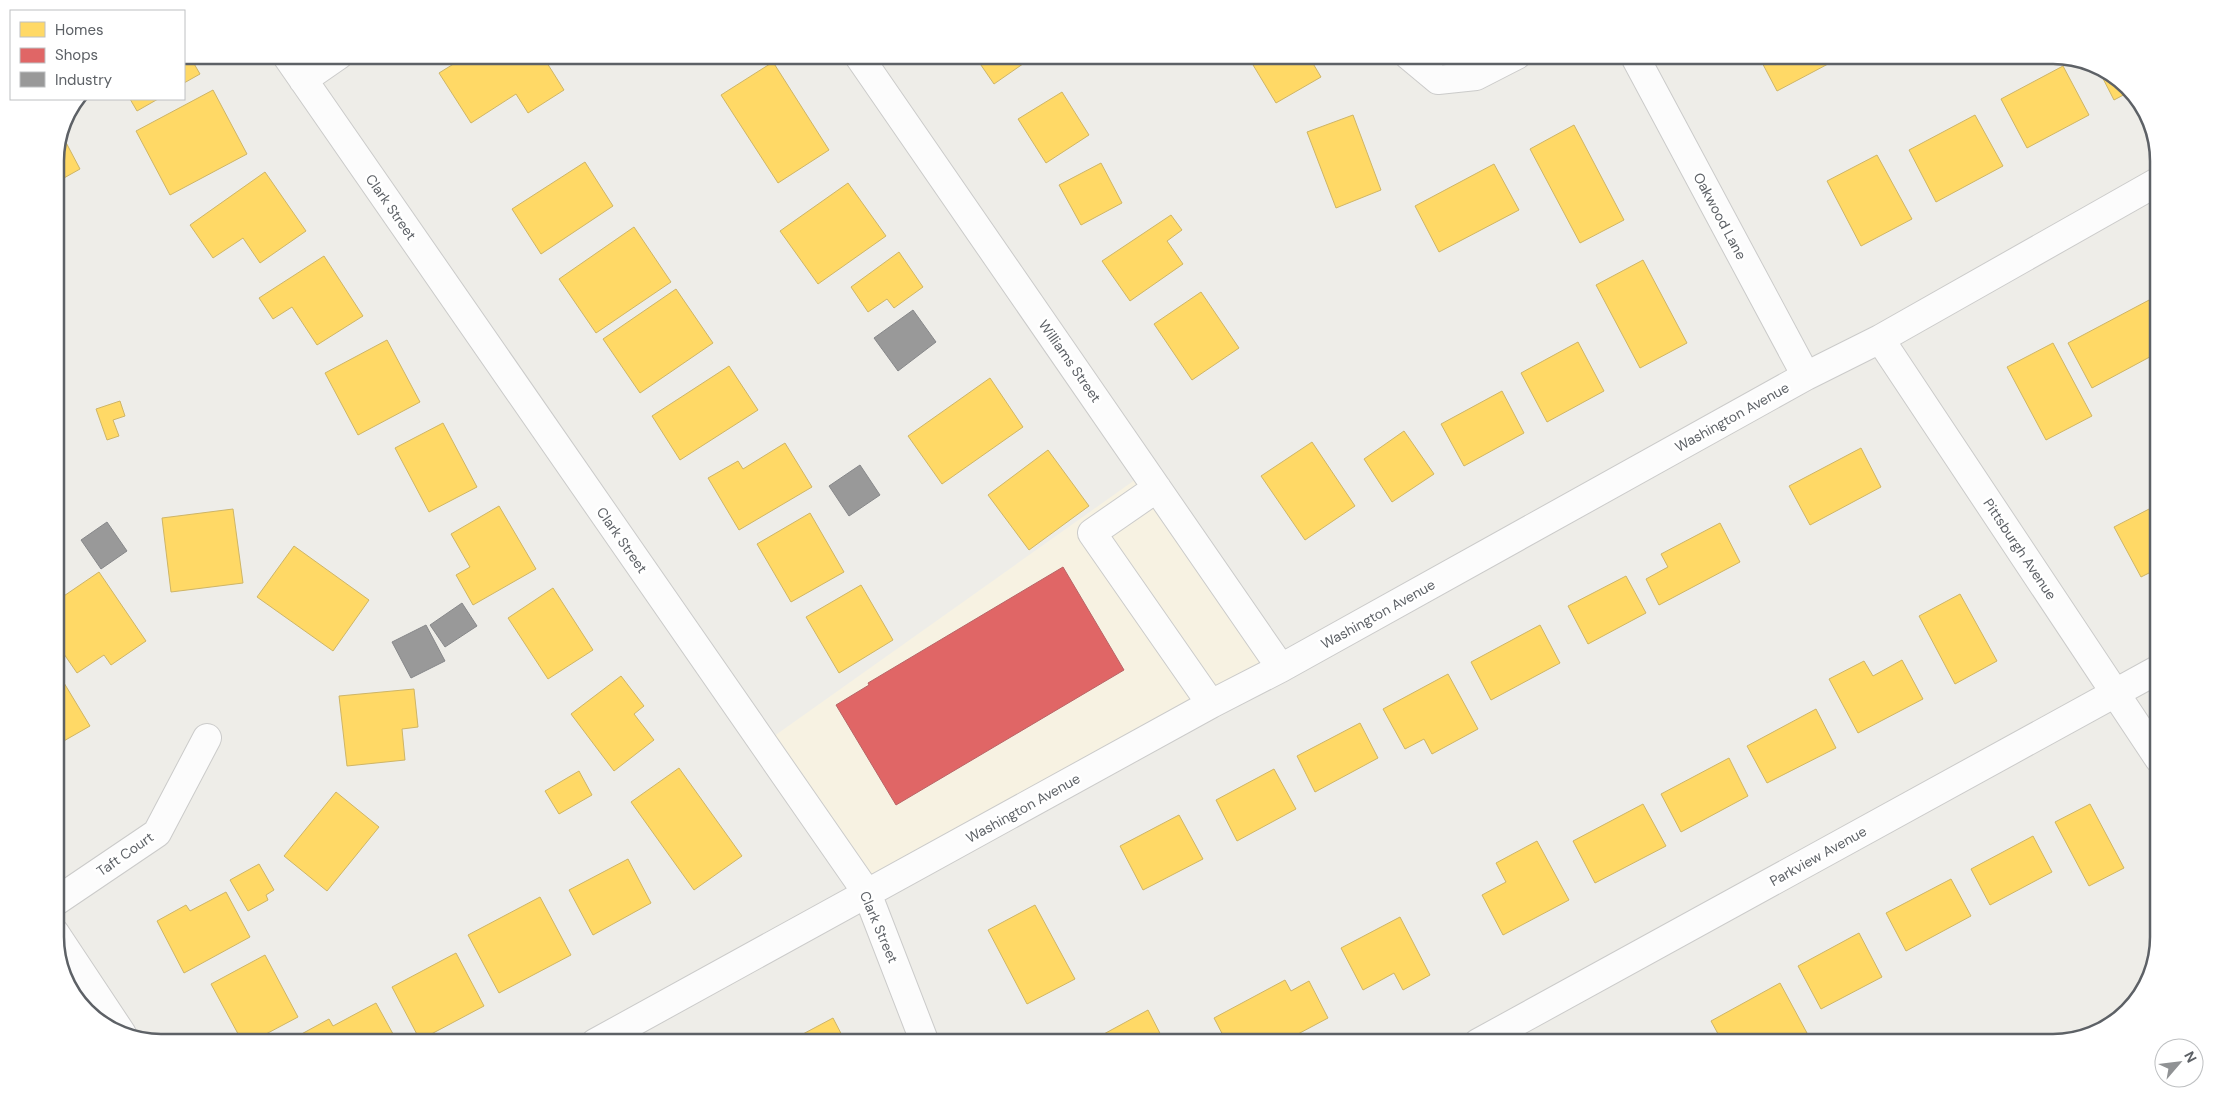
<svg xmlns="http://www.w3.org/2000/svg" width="2214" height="1098" font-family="'DM Sans',sans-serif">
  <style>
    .commercial { fill: #f7f2e2 }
    .homes { fill: #ffd966; stroke: #ceb566 }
    .shops { fill: #e06666; stroke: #b96466 }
    .industry { fill: #999; stroke: #87888a }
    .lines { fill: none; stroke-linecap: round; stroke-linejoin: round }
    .minor-casing { stroke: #cbcbca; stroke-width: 30 }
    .minor { stroke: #fcfcfc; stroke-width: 28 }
    .labels { text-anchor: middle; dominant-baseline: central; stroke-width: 5; stroke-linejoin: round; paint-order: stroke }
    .street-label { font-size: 14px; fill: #5d6166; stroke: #fff }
    .rim { fill: none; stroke: #5d6166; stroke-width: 2.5 }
  </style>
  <rect width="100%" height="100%" fill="#eeede8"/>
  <path class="commercial" d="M 1139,477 L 1270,666 L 870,882 L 770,739 Z"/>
  <path class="homes" d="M 184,55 L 189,55 L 200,74 L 184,83 Z
    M 468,55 L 542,55 L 564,90 L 528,113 L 516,94 L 471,123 L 439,73 Z
    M 974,55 L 1027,55 L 1030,59 L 994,84 Z
    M 1247,55 L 1308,55 L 1321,77 L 1276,103 Z
    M 1758,55 L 1823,55 L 1828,64 L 1777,91 Z
    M 773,62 L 829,150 L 778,183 L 721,95 Z
    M 2096,65 L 2100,66 L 2129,92 L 2114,100 Z
    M 2063,66 L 2089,115 L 2027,148 L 2001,99 Z
    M 213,90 L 247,154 L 170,195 L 136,131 Z
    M 1062,92 L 1089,135 L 1046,163 L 1018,119 Z
    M 130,99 L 158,99 L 137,111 Z
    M 1353,115 L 1381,190 L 1336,208 L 1307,132 Z
    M 1975,115 L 2003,166 L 1936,202 L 1909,150 Z
    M 1574,125 L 1624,220 L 1580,243 L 1530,149 Z
    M 61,133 L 80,169 L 55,183 L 55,154 Z
    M 1877,155 L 1912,219 L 1861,246 L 1827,181 Z
    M 585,162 L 613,206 L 541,254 L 512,209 Z
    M 1101,163 L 1122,203 L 1081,225 L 1059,185 Z
    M 1494,164 L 1519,210 L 1439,252 L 1415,206 Z
    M 265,172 L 306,231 L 260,263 L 243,238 L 213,258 L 190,225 Z
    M 848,183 L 886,236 L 818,284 L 780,231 Z
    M 1171,215 L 1182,230 L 1167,241 L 1183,264 L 1130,301 L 1102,261 Z
    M 634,227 L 671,282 L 596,333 L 559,279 Z
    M 899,252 L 923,287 L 894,308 L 887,299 L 868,312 L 851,287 Z
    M 324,256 L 363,316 L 317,345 L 292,307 L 273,319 L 259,298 Z
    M 1643,260 L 1687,343 L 1640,368 L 1596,285 Z
    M 676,289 L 713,343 L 640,393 L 603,339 Z
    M 1201,292 L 1239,348 L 1192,380 L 1154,324 Z
    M 2151,299 L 2159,313 L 2159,352 L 2092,388 L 2068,343 Z
    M 387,340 L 420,402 L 358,435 L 325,373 Z
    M 1578,342 L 1604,391 L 1547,422 L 1521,373 Z
    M 2053,343 L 2092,416 L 2046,440 L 2007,367 Z
    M 729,366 L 758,410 L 680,460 L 652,416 Z
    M 990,378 L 1023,427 L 942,484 L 908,436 Z
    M 1502,391 L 1524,433 L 1464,466 L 1441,424 Z
    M 120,401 L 125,416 L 113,420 L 119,436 L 107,440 L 96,409 Z
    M 443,423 L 477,487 L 429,512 L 395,448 Z
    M 1404,431 L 1434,474 L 1392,502 L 1364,459 Z
    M 1312,442 L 1355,506 L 1305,540 L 1261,476 Z
    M 785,443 L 812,487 L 739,530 L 708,478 L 738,461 L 743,469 Z
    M 1861,448 L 1881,487 L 1810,525 L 1789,486 Z
    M 1048,450 L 1089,506 L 1029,550 L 988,495 Z
    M 499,506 L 536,569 L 473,605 L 456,575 L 470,567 L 451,534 Z
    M 2155,506 L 2159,514 L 2159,568 L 2141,577 L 2114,527 Z
    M 233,509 L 243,583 L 171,592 L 162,518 Z
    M 810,513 L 844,572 L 791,602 L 757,544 Z
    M 1720,523 L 1740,562 L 1659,605 L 1646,579 L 1668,567 L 1661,554 Z
    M 294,546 L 369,600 L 333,651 L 257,597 Z
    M 99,572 L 146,641 L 111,665 L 104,655 L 77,673 L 55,641 L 55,602 Z
    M 1626,576 L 1646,613 L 1588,644 L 1568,606 Z
    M 861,585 L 893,640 L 839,673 L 806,617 Z
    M 553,588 L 593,650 L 548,679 L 508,618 Z
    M 1960,594 L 1997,661 L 1955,684 L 1919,616 Z
    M 1540,625 L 1560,663 L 1491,700 L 1471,662 Z
    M 1902,660 L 1923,699 L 1858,733 L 1829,679 L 1864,661 L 1873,676 Z
    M 55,668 L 90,726 L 55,746 Z
    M 1448,674 L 1478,729 L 1432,754 L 1424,739 L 1405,749 L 1383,709 Z
    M 621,676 L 644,706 L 634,714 L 654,740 L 614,771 L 571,714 Z
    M 414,689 L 418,727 L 402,729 L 405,760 L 347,766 L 339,696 Z
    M 1816,709 L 1836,748 L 1767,783 L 1747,746 Z
    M 1360,723 L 1378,758 L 1315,792 L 1297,756 Z
    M 1729,758 L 1748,796 L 1681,832 L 1661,794 Z
    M 679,768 L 742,856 L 694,890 L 631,802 Z
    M 1274,769 L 1296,809 L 1237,841 L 1216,800 Z
    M 579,771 L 592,795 L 559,814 L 545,791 Z
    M 336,792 L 379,827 L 327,891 L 284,856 Z
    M 1643,804 L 1666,846 L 1595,883 L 1573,841 Z
    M 2090,804 L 2124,868 L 2089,886 L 2055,822 Z
    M 1179,815 L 1203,859 L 1143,890 L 1120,846 Z
    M 2033,836 L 2052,872 L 1990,905 L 1971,869 Z
    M 1537,841 L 1569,900 L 1503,935 L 1482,895 L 1506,882 L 1496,863 Z
    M 628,859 L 651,903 L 593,935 L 569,890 Z
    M 259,864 L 274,890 L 266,895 L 268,900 L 248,911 L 230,880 Z
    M 1951,879 L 1971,916 L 1906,951 L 1886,913 Z
    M 226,892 L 250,937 L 184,973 L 157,921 L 186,905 L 190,911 Z
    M 540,897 L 571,955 L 499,993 L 468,935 Z
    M 1035,905 L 1075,979 L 1027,1004 L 988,930 Z
    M 1400,917 L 1430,975 L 1403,990 L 1394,973 L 1363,990 L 1341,948 Z
    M 1859,933 L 1882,977 L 1821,1009 L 1798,966 Z
    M 456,953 L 484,1006 L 420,1040 L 392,987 Z
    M 265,955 L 298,1017 L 249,1043 L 243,1043 L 211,984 Z
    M 1285,980 L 1291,991 L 1309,981 L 1328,1018 L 1281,1043 L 1227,1043 L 1214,1018 Z
    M 1780,983 L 1807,1033 L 1789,1043 L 1723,1043 L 1711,1021 Z
    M 376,1003 L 398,1043 L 285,1043 L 329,1019 L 333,1026 Z
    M 1148,1010 L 1165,1043 L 1106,1043 L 1102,1035 Z
    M 833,1018 L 846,1043 L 786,1043 Z"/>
  <path class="shops" d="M 1063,567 L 1124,670 L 896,805 L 836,705 L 869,685 L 868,683 Z"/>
  <path class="industry" d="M 913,310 L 936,342 L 898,371 L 874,338 Z
    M 860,465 L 880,495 L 849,516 L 829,486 Z
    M 107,522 L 127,551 L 101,569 L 81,540 Z
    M 462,603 L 477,626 L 445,647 L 430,625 Z
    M 426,625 L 445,661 L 411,678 L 392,642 Z"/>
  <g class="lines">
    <g class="minor-casing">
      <path id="minor" d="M 286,55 L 867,893 L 925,1043
        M 858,55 L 1281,668
        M 1408,55 L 1438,80 L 1476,76 L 1517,55
        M 1634,55 L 1806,376
        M 303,80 L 339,55
        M 1880,339 L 2159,759
        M 1157,488 L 1092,533 L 1211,704
        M 55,902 L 157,833 L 207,738
        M 55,933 L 122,1034
        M 595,1043 L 1211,704 L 1281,668 L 1806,376 L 1880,339 L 2159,181
        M 1478,1043 L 2159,669"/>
    </g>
    <use href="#minor" class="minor"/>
  </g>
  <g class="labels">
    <g class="street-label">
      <text transform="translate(391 207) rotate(55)">Clark Street</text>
      <text transform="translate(1720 216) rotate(62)">Oakwood Lane</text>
      <text transform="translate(1070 361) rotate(55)">Williams Street</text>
      <text transform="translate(1732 417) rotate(-29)">Washington Avenue</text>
      <text transform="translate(622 540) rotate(55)">Clark Street</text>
      <text transform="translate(2020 549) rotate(56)">Pittsburgh Avenue</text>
      <text transform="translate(1378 614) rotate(-29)">Washington Avenue</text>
      <text transform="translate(1023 808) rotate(-29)">Washington Avenue</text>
      <text transform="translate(125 854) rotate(-35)">Taft Court</text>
      <text transform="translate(1818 856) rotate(-29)">Parkview Avenue</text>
      <text transform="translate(879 927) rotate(67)">Clark Street</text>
    </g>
  </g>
  <path d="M0 0H2214V1098H0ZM161 64H2053A97 97 0 0 1 2150 161V937A97 97 0 0 1 2053 1034H161A97 97 0 0 1 64 937V161A97 97 0 0 1 161 64Z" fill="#fff" fill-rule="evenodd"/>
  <path class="rim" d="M161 64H2053A97 97 0 0 1 2150 161V937A97 97 0 0 1 2053 1034H161A97 97 0 0 1 64 937V161A97 97 0 0 1 161 64Z"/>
  <rect x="10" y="10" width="175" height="90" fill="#ffffff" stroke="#bec0c2"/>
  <rect x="20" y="22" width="25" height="15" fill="#ffd966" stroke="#bec0c2"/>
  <text x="55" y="35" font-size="15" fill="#5d6166">Homes</text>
  <rect x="20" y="48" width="25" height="15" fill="#e06666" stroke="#bec0c2"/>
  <text x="55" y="60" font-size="15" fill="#5d6166">Shops</text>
  <rect x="20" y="72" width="25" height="15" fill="#999999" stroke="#bec0c2"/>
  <text x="55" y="85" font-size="15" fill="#5d6166">Industry</text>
  <g transform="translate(2179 1063) rotate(62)"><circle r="24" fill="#ffffff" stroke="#bec0c2"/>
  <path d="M0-4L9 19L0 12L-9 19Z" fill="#909294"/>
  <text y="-8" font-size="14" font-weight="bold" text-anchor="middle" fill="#5d6166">N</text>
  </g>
</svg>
